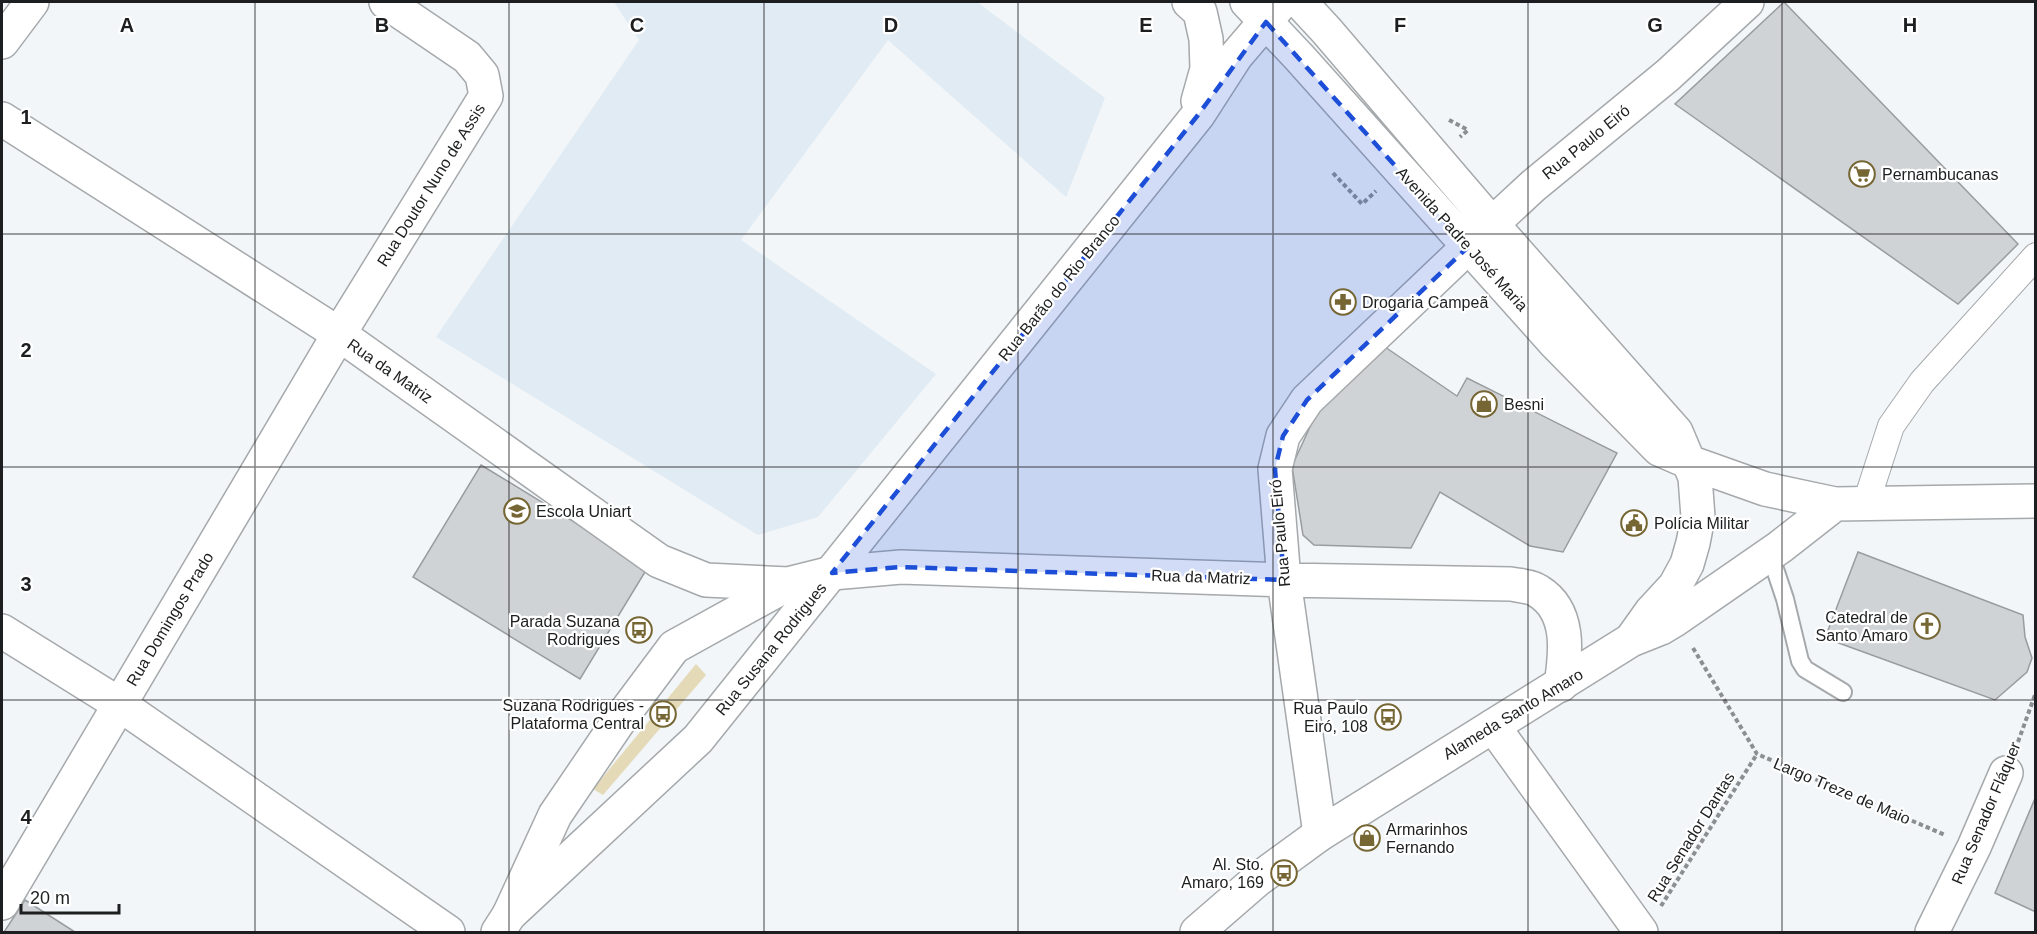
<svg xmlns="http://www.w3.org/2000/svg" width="2037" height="934" font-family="Arial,sans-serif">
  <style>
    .built { fill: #e0ebf3 }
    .green { fill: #e4dab7 }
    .building { fill: #d0d3d6; stroke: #999c9f; stroke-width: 1.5 }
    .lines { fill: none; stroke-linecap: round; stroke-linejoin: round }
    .service-casing { stroke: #a5a9ab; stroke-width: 20 }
    .pedestrian-casing { stroke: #a5a9ab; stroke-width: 28 }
    .minor-casing { stroke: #a5a9ab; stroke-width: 36 }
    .primary-casing { stroke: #a5a9ab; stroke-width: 36 }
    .path { stroke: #8c8f91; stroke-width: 4; stroke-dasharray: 4.5 3; stroke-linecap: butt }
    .service { stroke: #fff; stroke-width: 16 }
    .pedestrian { stroke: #fff; stroke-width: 26 }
    .minor { stroke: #fff; stroke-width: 33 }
    .primary { stroke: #fff; stroke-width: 33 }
    .marked { fill: #1d4ed8; fill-opacity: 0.2; stroke: #1d4ed8; stroke-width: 4.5; stroke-dasharray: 12 8; stroke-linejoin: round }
    .grid { fill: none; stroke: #1d1e1f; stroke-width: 1.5; stroke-opacity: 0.55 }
    .labels { text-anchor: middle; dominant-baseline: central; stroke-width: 4.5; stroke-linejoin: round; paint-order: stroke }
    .street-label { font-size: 16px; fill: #1d1e1f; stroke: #fff }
    .poi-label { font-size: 16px; fill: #1d1e1f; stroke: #fff; text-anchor: start }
    .grid-label { font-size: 20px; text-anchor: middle; font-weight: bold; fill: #1d1e1f; stroke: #fff; stroke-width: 4.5; stroke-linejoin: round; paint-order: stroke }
  </style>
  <rect width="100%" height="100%" fill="#f2f6f9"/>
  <path class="built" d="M 614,2 L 977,2 L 1105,98 L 1066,197 L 888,40 L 741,240 L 936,374 L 818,517 L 758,535 L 436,337 L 639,40 Z"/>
  <path class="green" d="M 696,664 L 706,675 L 603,795 L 593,789 Z"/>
  <path class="building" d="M 1784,2 L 2018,244 L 1958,304 L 1675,104 Z
    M 1385,347 L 1457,396 L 1467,378 L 1617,453 L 1563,552 L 1530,546 L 1440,492 L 1411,548 L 1314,545 L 1303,535 L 1292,466 L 1316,414 Z
    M 481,465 L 648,567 L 580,679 L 413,577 Z
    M 1858,552 L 2023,615 L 2025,637 L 2032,658 L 2027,672 L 1995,700 L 1825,638 Z
    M 2036,796 L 2036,912 L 1995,893 Z
    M 25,900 L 75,932 L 4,932 Z"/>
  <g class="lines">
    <g class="service-casing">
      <path id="service" d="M 1770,554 L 1785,599 L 1800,661 L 1805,669 L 1843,692"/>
    </g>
    <g class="pedestrian-casing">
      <path id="pedestrian" d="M 1866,503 L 1891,426 L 1922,382 L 2036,256"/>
    </g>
    <g class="minor-casing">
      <path id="minor" d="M 2,42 L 32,2
        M 2,119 L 339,334 L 659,561 L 706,580 L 788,584
        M 2,631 L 119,704 L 448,932
        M 1493,726 L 1641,932
        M 1320,834 L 1284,580 L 1275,469 L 1283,436 L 1307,400 L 1492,224 L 1533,186 L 1668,75 L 1747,2
        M 2,903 L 339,334 L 486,96 L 482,75 L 467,57 L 386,2
        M 509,915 L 555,815 L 621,718 L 674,647 L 788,584 L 832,573 L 901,567 L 1284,580 L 1511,584 C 1520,586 1531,586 1538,591 C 1571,611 1566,653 1561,685
        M 1932,932 L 1974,847 L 2006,773"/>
    </g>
    <g class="primary-casing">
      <path id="primary" d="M 1189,2 L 1200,12 L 1206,39 L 1207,69 L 1198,101
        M 1247,2 L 1299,57 L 1555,343 L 1659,449 L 1689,462 L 1765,489 L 1835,504 L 2036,501
        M 1300,2 L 1326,30 L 1492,224 L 1676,432 L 1695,477 L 1698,517 L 1693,543 L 1687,564 L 1675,586 L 1651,612 L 1631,640
        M 498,932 L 509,915 L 698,739 L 1198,115 L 1236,56 L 1282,2
        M 1197,932 L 1257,880 L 1320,834 L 1631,640 L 1661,628 L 1676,619 L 1780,547 L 1835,504"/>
    </g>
    <path class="path" d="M 1449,120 L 1468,130 L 1460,137
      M 1333,173 L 1362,204 L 1376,191
      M 1693,648 L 1757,754 L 1945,835
      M 2018,742 L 2036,692
      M 1661,906 L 1757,754"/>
    <use href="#service" class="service"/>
    <use href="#pedestrian" class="pedestrian"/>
    <use href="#minor" class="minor"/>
    <use href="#primary" class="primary"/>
  </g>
  <path class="marked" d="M 1266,22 L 1468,247 L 1307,400 L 1283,436 L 1275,469 L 1284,580 L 901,567 L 832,573 L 1198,115 Z"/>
  <path class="grid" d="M 255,2 L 255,932M 509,2 L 509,932M 764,2 L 764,932M 1018,2 L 1018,932M 1273,2 L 1273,932M 1528,2 L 1528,932M 1782,2 L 1782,932M 2,234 L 2036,234M 2,467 L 2036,467M 2,700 L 2036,700"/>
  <defs>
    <g id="supermarket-ring" transform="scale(1.35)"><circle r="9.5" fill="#fff" stroke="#756633" stroke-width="1.5"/><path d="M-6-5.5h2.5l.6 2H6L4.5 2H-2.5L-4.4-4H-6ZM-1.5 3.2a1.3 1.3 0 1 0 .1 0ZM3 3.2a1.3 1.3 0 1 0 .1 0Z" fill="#756633"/></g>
    <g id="pharmacy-ring" transform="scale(1.35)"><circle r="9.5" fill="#fff" stroke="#756633" stroke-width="1.5"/><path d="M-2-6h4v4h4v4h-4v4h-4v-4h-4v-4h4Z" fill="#756633"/></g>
    <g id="shop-ring" transform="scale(1.35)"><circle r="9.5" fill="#fff" stroke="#756633" stroke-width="1.5"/><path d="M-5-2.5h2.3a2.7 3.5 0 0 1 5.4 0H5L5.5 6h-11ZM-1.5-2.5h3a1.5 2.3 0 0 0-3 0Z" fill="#756633"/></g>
    <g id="school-ring" transform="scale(1.35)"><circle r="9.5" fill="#fff" stroke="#756633" stroke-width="1.5"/><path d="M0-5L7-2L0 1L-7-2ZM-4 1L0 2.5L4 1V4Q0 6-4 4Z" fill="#756633"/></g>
    <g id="civic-ring" transform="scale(1.35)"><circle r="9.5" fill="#fff" stroke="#756633" stroke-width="1.5"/><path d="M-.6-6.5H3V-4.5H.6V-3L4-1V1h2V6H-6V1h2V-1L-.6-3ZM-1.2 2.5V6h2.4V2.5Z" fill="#756633"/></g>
    <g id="church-ring" transform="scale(1.35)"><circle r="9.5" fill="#fff" stroke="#756633" stroke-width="1.5"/><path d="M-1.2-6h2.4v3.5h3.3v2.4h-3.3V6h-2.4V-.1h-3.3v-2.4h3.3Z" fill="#756633"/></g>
    <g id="bus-ring" transform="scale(1.35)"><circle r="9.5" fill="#fff" stroke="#756633" stroke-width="1.5"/><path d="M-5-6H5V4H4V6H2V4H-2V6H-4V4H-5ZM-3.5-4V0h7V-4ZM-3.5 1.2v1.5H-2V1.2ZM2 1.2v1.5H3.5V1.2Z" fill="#756633"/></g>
  </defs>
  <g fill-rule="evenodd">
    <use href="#supermarket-ring" x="1862" y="174"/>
    <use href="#pharmacy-ring" x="1343" y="302"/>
    <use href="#shop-ring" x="1484" y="404"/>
    <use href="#school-ring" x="517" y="511"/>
    <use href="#civic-ring" x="1634" y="523"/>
    <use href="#church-ring" x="1927" y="626"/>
    <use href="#bus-ring" x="639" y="630"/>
    <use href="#bus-ring" x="663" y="714"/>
    <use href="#bus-ring" x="1388" y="717"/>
    <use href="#shop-ring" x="1367" y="838"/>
    <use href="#bus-ring" x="1284" y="873"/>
  </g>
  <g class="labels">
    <g class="street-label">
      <text transform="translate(1586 142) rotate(-39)">Rua Paulo Eiró</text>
      <text transform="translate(431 185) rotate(-58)">Rua Doutor Nuno de Assis</text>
      <text transform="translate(1462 239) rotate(48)">Avenida Padre José Maria</text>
      <text transform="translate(1059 288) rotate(-51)">Rua Barão do Rio Branco</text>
      <text transform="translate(390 371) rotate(35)">Rua da Matriz</text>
      <text transform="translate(1280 533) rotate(-95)">Rua Paulo Eiró</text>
      <text transform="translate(1201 577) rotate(2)">Rua da Matriz</text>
      <text transform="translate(170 619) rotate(-59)">Rua Domingos Prado</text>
      <text transform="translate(771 649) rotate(-51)">Rua Susana Rodrigues</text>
      <text transform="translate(1513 714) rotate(-31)">Alameda Santo Amaro</text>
      <text transform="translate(1842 791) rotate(23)">Largo Treze de Maio</text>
      <text transform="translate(1986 813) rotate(-67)">Rua Senador Fláquer</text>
      <text transform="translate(1691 837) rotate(-58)">Rua Senador Dantas</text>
    </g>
    <g class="poi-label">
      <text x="1882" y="174">Pernambucanas</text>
      <text x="1362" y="302">Drogaria Campeã</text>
      <text x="1504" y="404">Besni</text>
      <text x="536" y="511">Escola Uniart</text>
      <text x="1654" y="523">Polícia Militar</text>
      <text x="1908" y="617" text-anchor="end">Catedral de<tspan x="1908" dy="18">Santo Amaro</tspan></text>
      <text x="620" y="621" text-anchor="end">Parada Suzana<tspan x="620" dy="18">Rodrigues</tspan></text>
      <text x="644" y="705" text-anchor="end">Suzana Rodrigues -<tspan x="644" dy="18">Plataforma Central</tspan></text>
      <text x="1368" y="708" text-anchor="end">Rua Paulo<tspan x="1368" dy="18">Eiró, 108</tspan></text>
      <text x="1386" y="829">Armarinhos<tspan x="1386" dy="18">Fernando</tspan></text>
      <text x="1264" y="864" text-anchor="end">Al. Sto.<tspan x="1264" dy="18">Amaro, 169</tspan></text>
    </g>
  </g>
  <g class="grid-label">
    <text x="127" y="32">A</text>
    <text x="382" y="32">B</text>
    <text x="637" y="32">C</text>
    <text x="891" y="32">D</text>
    <text x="1146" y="32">E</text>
    <text x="1400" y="32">F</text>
    <text x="1655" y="32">G</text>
    <text x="1910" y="32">H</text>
    <text x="26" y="124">1</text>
    <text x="26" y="357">2</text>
    <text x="26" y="591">3</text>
    <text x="26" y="824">4</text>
  </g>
  <rect width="2037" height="934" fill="none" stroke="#1d1e1f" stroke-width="6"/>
  <path d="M21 904v9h98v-9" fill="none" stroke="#1d1e1f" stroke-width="3"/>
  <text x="30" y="904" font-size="18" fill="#1d1e1f" stroke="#ffffff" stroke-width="4.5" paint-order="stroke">20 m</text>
</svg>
